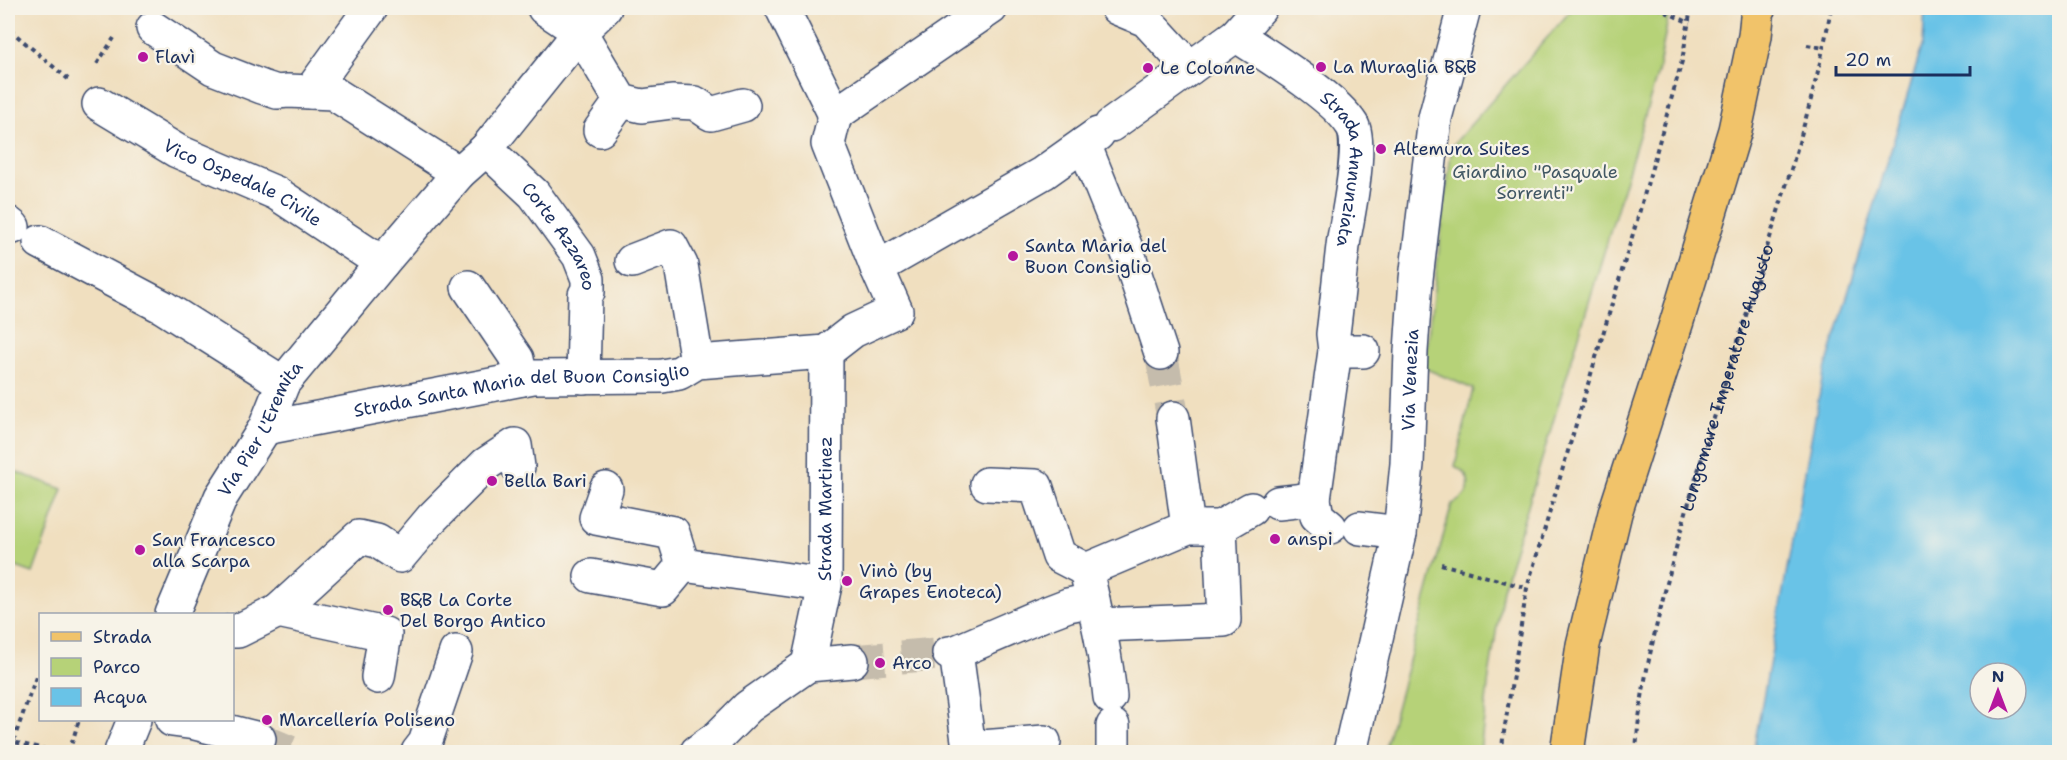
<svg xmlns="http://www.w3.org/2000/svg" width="2067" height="760" font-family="'Shantell Sans',sans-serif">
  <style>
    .green { fill: #b6d278; stroke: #68806b; stroke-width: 1.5 }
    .water { fill: #69c3e7; stroke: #4279a2; stroke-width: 1.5; fill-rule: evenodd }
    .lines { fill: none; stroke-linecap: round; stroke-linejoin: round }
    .minor-tunnel { stroke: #c5bcac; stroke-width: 33; stroke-dasharray: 33 16; stroke-linecap: butt }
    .minor-casing { stroke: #3b496d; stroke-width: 36 }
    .major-casing { stroke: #3b496d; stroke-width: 36 }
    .path { stroke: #3b496d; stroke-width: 4; stroke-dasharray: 4.5 4.5; stroke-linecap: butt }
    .minor { stroke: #fff; stroke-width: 33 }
    .major { stroke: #f1c36a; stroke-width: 33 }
    .poi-dot { fill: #b5179e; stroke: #f7f3e8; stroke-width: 2 }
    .labels { text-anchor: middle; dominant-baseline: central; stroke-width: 4.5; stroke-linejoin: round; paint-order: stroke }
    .poi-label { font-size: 18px; fill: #1b2f5e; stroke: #f7f3e8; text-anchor: start }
    .park-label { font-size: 18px; fill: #425864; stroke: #f7f3e8 }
    .street-label { font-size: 18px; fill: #1b2f5e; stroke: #f7f3e8 }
  </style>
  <rect width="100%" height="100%" fill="#f7f3e8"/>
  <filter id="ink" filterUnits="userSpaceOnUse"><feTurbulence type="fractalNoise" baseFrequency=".0167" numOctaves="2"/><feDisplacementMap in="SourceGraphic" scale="12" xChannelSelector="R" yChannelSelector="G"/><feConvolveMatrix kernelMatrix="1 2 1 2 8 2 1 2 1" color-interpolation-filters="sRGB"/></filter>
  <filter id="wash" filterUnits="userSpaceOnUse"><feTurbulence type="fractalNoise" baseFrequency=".008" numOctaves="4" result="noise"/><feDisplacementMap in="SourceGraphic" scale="24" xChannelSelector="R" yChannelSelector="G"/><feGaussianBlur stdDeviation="1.35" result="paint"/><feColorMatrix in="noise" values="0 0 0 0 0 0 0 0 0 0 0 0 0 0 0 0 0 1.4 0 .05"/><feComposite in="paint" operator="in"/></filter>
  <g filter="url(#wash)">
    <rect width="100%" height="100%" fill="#f0dfbf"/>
    <path class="green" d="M 1573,8 L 1670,8 L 1658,72 L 1503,589 L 1489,677 L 1480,752 L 1384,752 L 1452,504 C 1472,495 1475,477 1455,466 L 1473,389 L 1424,368 L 1452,146 Z
      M 8,469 L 63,489 L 33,573 L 8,564 Z"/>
    <path class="water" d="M 1925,8 L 2059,8 L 2059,752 L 1753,752 L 1822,380 L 1923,43 ZM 1980,673 L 2016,673 L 2016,709 L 1980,709 Z"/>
  </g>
  <g filter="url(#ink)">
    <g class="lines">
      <path class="minor-tunnel" d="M 1161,353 L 1173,418
        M 852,661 L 949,653
        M 259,739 L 290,752"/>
      <g class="minor-casing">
        <g id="minor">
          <path d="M 544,8 L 580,32 L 621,101 L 642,106 L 672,102 L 695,103 L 711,114 L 743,105"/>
          <path d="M 782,8 L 835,115"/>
          <path d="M 1117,8 L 1146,20 L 1190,68"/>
          <path d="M 153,28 L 213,68 L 262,87 L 277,92 L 288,91 L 333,93 L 459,173"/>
          <path id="s2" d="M 1236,35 C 1267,56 1333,95 1352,125 C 1363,142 1348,216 1344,238 C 1340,270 1337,302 1333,334 L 1335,351 L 1314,499 L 1317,516 L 1330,527"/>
          <path d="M 310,92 L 371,8"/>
          <path id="s3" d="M 99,104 L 177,151 L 276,193 L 382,263"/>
          <path d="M 835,115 L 991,8"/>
          <path d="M 1111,125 L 1236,35 L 1260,8"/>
          <path d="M 600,130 L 621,101"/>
          <path d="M 1084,144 L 1128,253 L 1161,353"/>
          <path id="s4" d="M 486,149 L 534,194 L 579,256 L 588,279 L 588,292 L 585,295 L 583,377"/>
          <path d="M 8,223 L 13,227"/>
          <path d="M 40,242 L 163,307 L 283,383"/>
          <path d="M 632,261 L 671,246 L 681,265 L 697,362"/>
          <path d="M 877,268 L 1043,173 L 1098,134"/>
          <path d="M 468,287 L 517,359 L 521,379"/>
          <path d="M 1335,351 L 1363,351"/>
          <path d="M 1173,418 L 1188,527"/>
          <path id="s5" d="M 265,428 L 533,377 L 662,376 L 679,373 L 697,362 L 826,352 L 853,331 L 896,311 L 877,268 L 828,144 L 835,115"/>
          <path d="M 987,484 L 1036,486 L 1059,556 L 1086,570"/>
          <path d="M 606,489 L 596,518 L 673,533 L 683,565"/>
          <path d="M 1278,503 L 1314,499"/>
          <path d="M 1220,527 L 1251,509"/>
          <path d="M 1360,528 L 1400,533"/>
          <path d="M 591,576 L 663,589 L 683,565 L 825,585"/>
          <path id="s6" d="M 172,614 L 221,497 L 265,428 L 283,383 L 382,263 L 459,173 L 486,149 L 580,32 L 605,8"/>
          <path d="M 1099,625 L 1224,620 L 1220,527 L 1188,527 L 1086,570 C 1096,613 1106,654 1110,697"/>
          <path d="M 232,631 L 238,631 L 278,611"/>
          <path d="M 956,652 L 969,748 L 1044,742"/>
          <path d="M 949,653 L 956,652 L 1042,615 L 1068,605 L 1093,600"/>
          <path id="s7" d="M 808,665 L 825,585 L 826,352"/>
          <path d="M 808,665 L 852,661"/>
          <path d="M 378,677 L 385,634 L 278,611 L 359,537 L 377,541 L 400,556 L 432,518 L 486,464 L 515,445 L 518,467"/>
          <path d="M 172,720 L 195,723 L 259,739"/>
          <path d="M 1113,726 L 1113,752"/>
          <path d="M 121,752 L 134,720"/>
          <path d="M 418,752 L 425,743 L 456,652"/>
          <path d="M 697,752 L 718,737 L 748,707 L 808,665"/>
          <path id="s8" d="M 1350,752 L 1400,533 L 1407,464 L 1411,351 L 1416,279 L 1435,118 L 1464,8"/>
        </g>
      </g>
      <g class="major-casing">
        <path id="major" d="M 1567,752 L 1583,645 L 1615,513 L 1677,321 L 1735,130 L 1755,36 L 1758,8"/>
      </g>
      <g class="path">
        <path d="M 1657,8 L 1690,23"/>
        <path d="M 10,30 L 68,79"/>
        <path d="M 1807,45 L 1824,48"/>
        <path d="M 97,64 L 114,38"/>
        <path d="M 1441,564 L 1527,588"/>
        <path d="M 36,677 L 13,742 L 58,752"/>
        <path d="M 69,752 L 79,720"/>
        <path d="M 1502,752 L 1503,738 L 1527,588 L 1638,217 L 1682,61 L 1691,8"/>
        <path id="s1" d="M 1636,752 C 1640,683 1659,615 1676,548 C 1705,442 1740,337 1772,231 C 1795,157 1818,84 1831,8"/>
      </g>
      <use href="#minor" class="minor"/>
      <use href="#major" class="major"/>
    </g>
  </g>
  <g class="poi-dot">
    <circle cx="143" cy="57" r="6"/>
    <circle cx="1321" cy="67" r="6"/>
    <circle cx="1148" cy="68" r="6"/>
    <circle cx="1381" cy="149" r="6"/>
    <circle cx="1013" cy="256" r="6"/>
    <circle cx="492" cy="481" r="6"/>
    <circle cx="1275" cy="539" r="6"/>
    <circle cx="140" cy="550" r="6"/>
    <circle cx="847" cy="581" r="6"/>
    <circle cx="388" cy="610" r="6"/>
    <circle cx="880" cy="663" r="6"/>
    <circle cx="267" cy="720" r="6"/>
  </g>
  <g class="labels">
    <g class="poi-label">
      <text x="155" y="57">Flavì</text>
      <text x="1333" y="67">La Muraglia B&amp;B</text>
      <text x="1160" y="68">Le Colonne</text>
      <text x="1393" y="149">Altemura Suites</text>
      <text x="1025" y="246">Santa Maria del<tspan x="1025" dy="21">Buon Consiglio</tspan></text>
      <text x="504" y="481">Bella Bari</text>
      <text x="1287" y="539">anspi</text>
      <text x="152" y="540">San Francesco<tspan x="152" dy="21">alla Scarpa</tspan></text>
      <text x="859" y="571">Vinò (by<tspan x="859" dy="21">Grapes Enoteca)</tspan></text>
      <text x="400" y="600">B&amp;B La Corte<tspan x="400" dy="21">Del Borgo Antico</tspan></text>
      <text x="892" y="663">Arco</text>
      <text x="279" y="720">Marcellería Poliseno</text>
    </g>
    <g class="park-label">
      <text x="1535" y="172">Giardino "Pasquale<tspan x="1535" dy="21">Sorrenti"</tspan></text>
    </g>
    <g class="street-label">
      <text stroke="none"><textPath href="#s2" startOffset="188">Strada Annunziata</textPath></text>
      <text stroke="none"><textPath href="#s3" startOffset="164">Vico Ospedale Civile</textPath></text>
      <text stroke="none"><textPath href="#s4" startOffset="116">Corte Azzareo</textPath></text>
      <text stroke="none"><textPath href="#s1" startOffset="386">Lungomare Imperatore Augusto</textPath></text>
      <text stroke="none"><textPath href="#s8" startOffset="378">Via Venezia</textPath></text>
      <text stroke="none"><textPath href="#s5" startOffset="260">Strada Santa Maria del Buon Consiglio</textPath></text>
      <text stroke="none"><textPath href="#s6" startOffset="206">Via Pier L'Eremita</textPath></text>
      <text stroke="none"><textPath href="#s7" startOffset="158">Strada Martinez</textPath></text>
    </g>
  </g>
  <rect width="2067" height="760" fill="none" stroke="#f7f3e8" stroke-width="30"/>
  <rect x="39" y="613" width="195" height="108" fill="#f7f3e8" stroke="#9fa5b1" stroke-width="1.5"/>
  <rect x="51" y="632" width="30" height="9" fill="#f1c36a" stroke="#9fa5b1" stroke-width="1.5"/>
  <text x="93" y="643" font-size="18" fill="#1b2f5e">Strada</text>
  <rect x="51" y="658" width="30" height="18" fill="#b6d278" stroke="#9fa5b1" stroke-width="1.5"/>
  <text x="93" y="673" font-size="18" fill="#1b2f5e">Parco</text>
  <rect x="51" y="688" width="30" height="18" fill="#69c3e7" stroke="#9fa5b1" stroke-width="1.5"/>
  <text x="93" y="703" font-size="18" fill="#1b2f5e">Acqua</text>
  <g transform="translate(1998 691)"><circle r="28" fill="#f7f3e8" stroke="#9fa5b1" stroke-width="1.5"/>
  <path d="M0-4.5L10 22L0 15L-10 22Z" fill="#b5179e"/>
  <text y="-9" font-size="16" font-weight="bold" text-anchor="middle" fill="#1b2f5e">N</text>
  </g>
  <path d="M1836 66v9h134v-9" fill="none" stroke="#1b2f5e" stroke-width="3"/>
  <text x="1845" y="66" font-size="18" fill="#1b2f5e" stroke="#f7f3e8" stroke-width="4.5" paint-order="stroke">20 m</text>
</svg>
